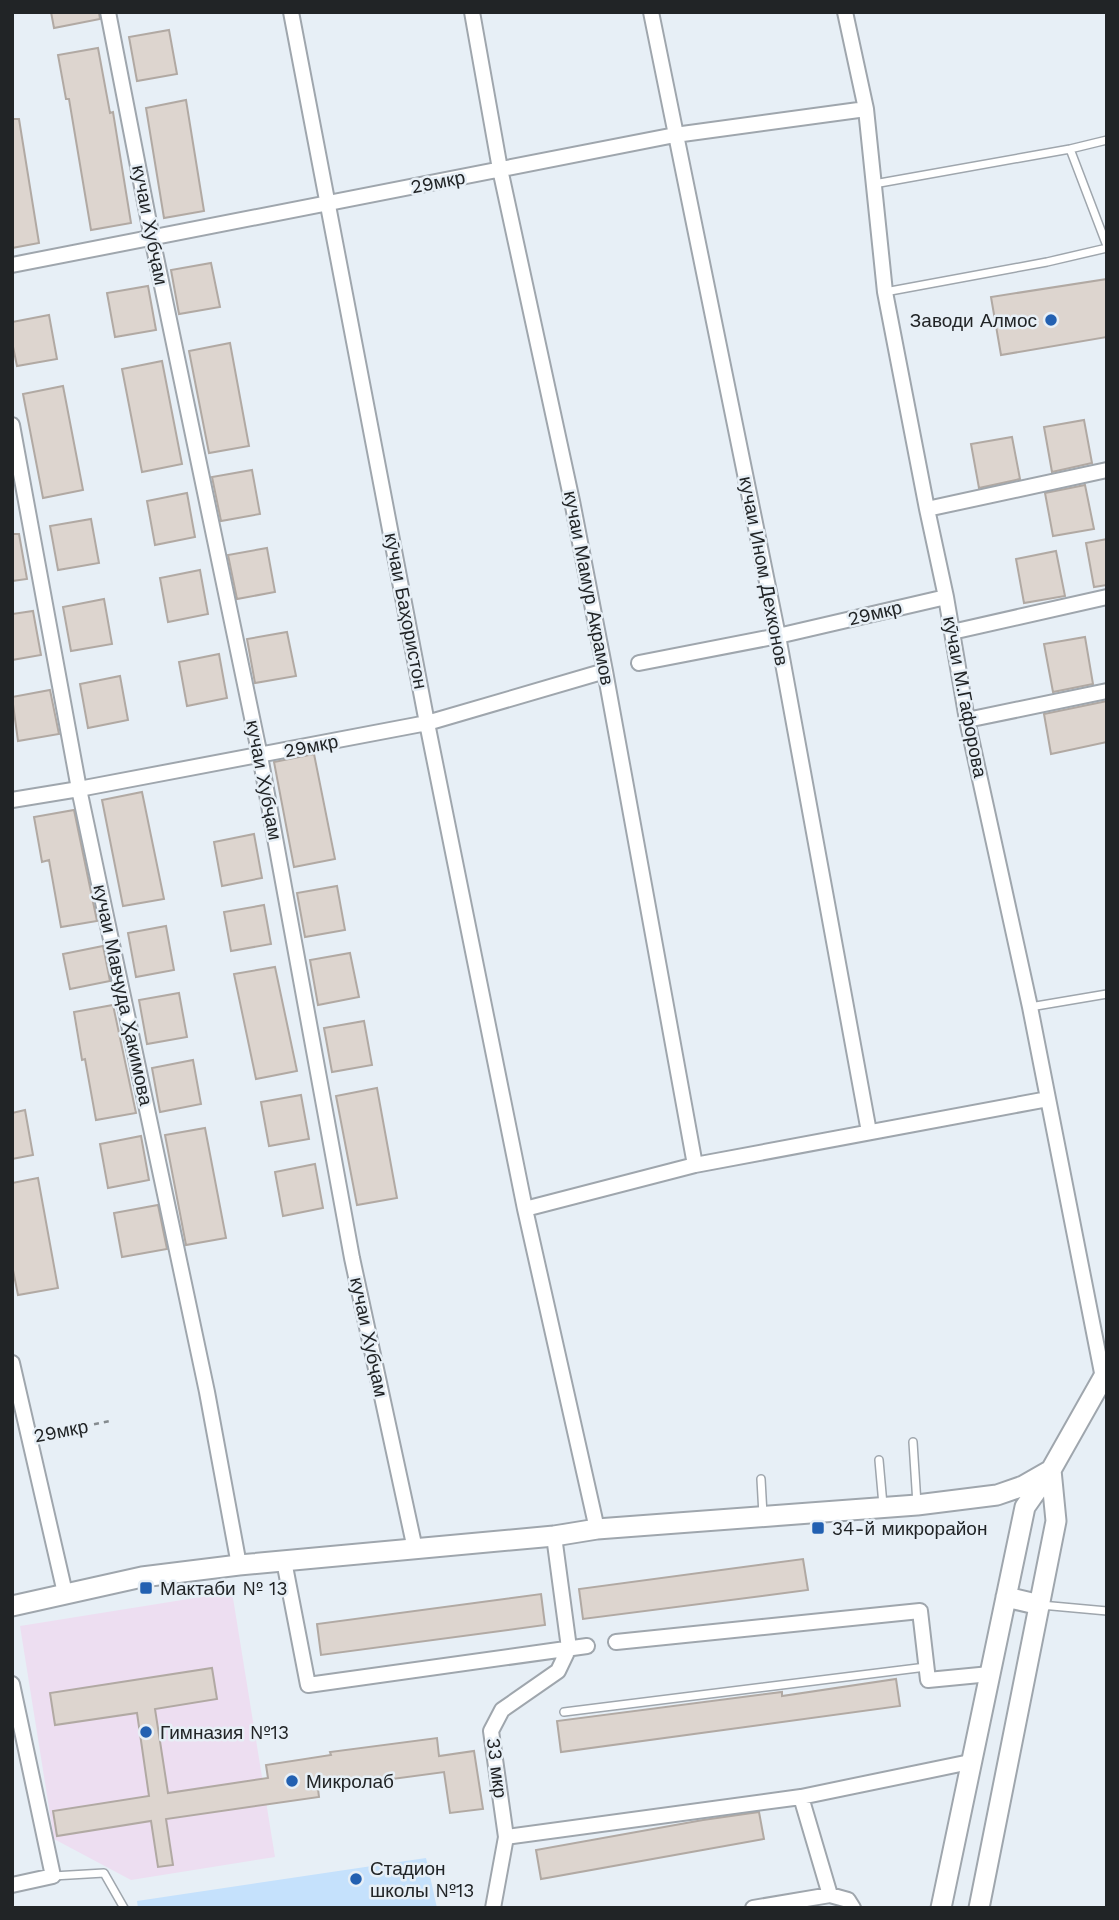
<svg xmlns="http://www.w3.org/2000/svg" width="1119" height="1920" font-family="'Work Sans',sans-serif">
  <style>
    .education { fill: #eddef1 }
    .green { fill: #c5e1fc }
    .building { fill: #ddd5cf; stroke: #b1a9a3; stroke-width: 2 }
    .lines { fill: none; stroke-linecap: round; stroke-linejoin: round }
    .service-casing { stroke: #9fa6ad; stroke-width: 10 }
    .minor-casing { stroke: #9fa6ad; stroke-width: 18 }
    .secondary-casing { stroke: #9fa6ad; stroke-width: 23 }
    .path { stroke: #858b8f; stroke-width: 2.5; stroke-dasharray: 5 5; stroke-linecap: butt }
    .service { stroke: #fff; stroke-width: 7 }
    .minor { stroke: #fff; stroke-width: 14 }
    .secondary { stroke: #fff; stroke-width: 19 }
    .poi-dot { fill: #2260b1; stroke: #e7eff6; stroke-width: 2.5 }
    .labels { text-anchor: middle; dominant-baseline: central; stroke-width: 5; stroke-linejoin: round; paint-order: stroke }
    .street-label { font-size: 19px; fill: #212426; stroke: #e7eff6 }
    .poi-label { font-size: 19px; fill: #212426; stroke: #e7eff6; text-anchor: start }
  </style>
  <rect width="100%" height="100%" fill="#e7eff6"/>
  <path class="education" d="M 232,1592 L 275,1857 L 131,1880 L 54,1839 L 20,1626 Z"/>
  <path class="green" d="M 426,1858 L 437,1908 L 138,1908 L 137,1901 Z"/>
  <path class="building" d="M 51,12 L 99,12 L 100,19 L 54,28 Z
    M 169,30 L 177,74 L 137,81 L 129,37 Z
    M 98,48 L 110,113 L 113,112 L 131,223 L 91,230 L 69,99 L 66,99 L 58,55 Z
    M 186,100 L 204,211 L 164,218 L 146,108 Z
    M 12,119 L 19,119 L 39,243 L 12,248 Z
    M 211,263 L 220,307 L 179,314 L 171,270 Z
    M 1107,279 L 1107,337 L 1001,355 L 991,297 Z
    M 148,286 L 156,330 L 115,337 L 107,293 Z
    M 49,315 L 57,359 L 17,366 L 12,342 L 12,322 Z
    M 230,343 L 249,446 L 209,453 L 189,351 Z
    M 162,361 L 182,464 L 142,472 L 122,369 Z
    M 63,386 L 83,490 L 43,498 L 23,394 Z
    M 1084,420 L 1092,463 L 1052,472 L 1044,427 Z
    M 1012,437 L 1020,479 L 979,488 L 971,444 Z
    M 252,470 L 260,514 L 221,521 L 212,477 Z
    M 1085,485 L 1094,529 L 1053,536 L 1045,493 Z
    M 187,493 L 195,537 L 155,545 L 147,501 Z
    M 91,519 L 99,563 L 58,570 L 50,526 Z
    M 12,534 L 19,534 L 27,579 L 12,581 Z
    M 1107,539 L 1107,585 L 1094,587 L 1086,543 Z
    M 267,548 L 275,592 L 237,599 L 228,555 Z
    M 1056,551 L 1065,596 L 1024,603 L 1016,559 Z
    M 200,570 L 208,614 L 168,622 L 160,578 Z
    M 104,599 L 112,644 L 71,651 L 63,607 Z
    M 33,611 L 41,655 L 12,660 L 12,614 Z
    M 287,632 L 296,676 L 255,683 L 247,639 Z
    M 1085,637 L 1093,684 L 1053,692 L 1044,644 Z
    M 219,654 L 227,698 L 187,706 L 179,662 Z
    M 120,676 L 128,720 L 88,728 L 80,684 Z
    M 50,690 L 59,734 L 18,741 L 12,697 Z
    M 1107,701 L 1107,742 L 1051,754 L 1044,714 Z
    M 314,754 L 335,859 L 294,867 L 274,762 Z
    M 142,792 L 164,899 L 123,906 L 102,800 Z
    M 74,810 L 97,921 L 61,927 L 49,860 L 42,862 L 34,817 Z
    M 254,834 L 262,878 L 222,886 L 214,842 Z
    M 337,886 L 345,930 L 305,937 L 297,893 Z
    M 264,905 L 271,944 L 231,951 L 224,912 Z
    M 166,926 L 174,970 L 136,977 L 128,933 Z
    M 103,946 L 110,981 L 70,989 L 63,954 Z
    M 350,953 L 359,997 L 318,1005 L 310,960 Z
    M 275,967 L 297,1071 L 256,1079 L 234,974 Z
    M 179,993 L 187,1037 L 147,1044 L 139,1000 Z
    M 113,1005 L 136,1113 L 96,1120 L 85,1059 L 82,1060 L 74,1012 Z
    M 364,1021 L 372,1065 L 332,1072 L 324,1028 Z
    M 193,1060 L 201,1104 L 160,1112 L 152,1068 Z
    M 377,1088 L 397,1198 L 357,1205 L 336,1096 Z
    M 301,1095 L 309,1139 L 269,1146 L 261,1102 Z
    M 25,1110 L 33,1155 L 12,1159 L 12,1113 Z
    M 205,1128 L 226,1238 L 186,1245 L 165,1135 Z
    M 141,1136 L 149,1180 L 108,1188 L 100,1144 Z
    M 315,1164 L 323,1208 L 283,1216 L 275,1172 Z
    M 38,1178 L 58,1288 L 18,1295 L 12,1265 L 12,1183 Z
    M 158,1205 L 167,1249 L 122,1257 L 114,1213 Z
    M 803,1559 L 808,1590 L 583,1619 L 579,1589 Z
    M 541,1594 L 545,1625 L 321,1655 L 317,1624 Z
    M 212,1668 L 217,1699 L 155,1709 L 168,1793 L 268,1778 L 266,1765 L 331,1755 L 330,1752 L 437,1738 L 439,1756 L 474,1751 L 483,1809 L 450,1813 L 444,1772 L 318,1789 L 319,1797 L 166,1819 L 173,1865 L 158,1867 L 151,1821 L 57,1836 L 53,1811 L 149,1796 L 137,1713 L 55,1725 L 50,1693 Z
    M 896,1679 L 900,1706 L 561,1752 L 557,1721 L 782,1692 L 782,1696 Z
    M 759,1812 L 764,1839 L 541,1879 L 536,1850 L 703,1820 Z"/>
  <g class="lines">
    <g class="service-casing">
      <path id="service" d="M 1070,149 L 1107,246
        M 874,184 L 1070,149 L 1107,140
        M 885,292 L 1047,262 L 1107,248
        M 1030,1007 L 1107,994
        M 913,1442 L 917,1504
        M 879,1460 L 883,1505
        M 761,1479 L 763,1515
        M 1041,1605 L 1107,1611
        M 564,1712 L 926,1667
        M 53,1876 L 104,1873 L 124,1908"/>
    </g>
    <g class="minor-casing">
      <path id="minor" d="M 108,12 L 152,238 L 260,756 L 352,1258 L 415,1549
        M 291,12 L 427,723 L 525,1209 L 597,1529
        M 472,12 L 500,169 L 572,501 L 605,671 L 695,1165
        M 651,12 L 778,636 L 869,1132
        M 845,12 L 866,109 L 885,292 L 927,509 L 946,597 L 967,720 L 1030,1007 L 1103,1378
        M 12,265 L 675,135 L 866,109
        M 12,425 L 79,789 L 207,1392 L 239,1565
        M 927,509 L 1107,470
        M 952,632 L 1107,597
        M 639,663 L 778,636 L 946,597
        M 967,720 L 1107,691
        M 12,800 L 79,789 L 427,723 L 605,671
        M 525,1209 L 695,1165 L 1048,1099
        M 12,1363 L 65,1593
        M 284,1561 L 308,1685 L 587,1646
        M 616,1642 L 920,1611 L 928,1680 L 990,1674
        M 12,1684 L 53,1876 L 12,1885
        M 801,1797 L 830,1895
        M 506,1837 L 801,1797 L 970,1762
        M 493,1908 L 506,1837 L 491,1731 L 502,1710 L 558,1671 L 569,1648 L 554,1536
        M 753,1908 L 830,1895 L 848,1900 L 853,1908"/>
    </g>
    <g class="secondary-casing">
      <path id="secondary" d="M 1006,1597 L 1040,1605
        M 12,1606 L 142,1577 L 239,1565 L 554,1536 L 597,1529 L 917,1505 L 997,1495 L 1023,1486 L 1051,1470
        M 941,1908 L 1025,1507 L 1051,1470 L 1103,1378 L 1107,1375
        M 979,1908 L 1056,1521 L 1051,1470"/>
    </g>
    <path class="path" d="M 45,1434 L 110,1421"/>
    <use href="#service" class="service"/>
    <use href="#minor" class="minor"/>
    <use href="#secondary" class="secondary"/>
  </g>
  <g class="poi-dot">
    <circle cx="1051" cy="320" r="7"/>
    <rect x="811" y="1521" width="14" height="14" rx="3.5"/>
    <rect x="139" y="1581" width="14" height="14" rx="3.5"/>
    <circle cx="146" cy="1732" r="7"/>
    <circle cx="292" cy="1781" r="7"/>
    <circle cx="356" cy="1879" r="7"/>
  </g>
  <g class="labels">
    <g class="street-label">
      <text transform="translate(438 182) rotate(-11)">29мкр</text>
      <text transform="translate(150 225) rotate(79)">кучаи Хубҷам</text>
      <text transform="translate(764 571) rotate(79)">кучаи Ином Дехконов</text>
      <text transform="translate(589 588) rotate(79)">кучаи Мамур Акрамов</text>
      <text transform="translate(406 611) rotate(79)">кӯчаи Баҳористон</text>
      <text transform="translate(875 613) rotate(-13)">29мкр</text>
      <text transform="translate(965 697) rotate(79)">кӯчаи М.Гафорова</text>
      <text transform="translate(311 746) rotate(-11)">29мкр</text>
      <text transform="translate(264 780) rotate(79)">кучаи Хубҷам</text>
      <text transform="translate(123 995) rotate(78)">кучаи Мавҷуда Ҳакимова</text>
      <text transform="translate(369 1337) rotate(78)">кучаи Хубҷам</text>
      <text transform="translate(61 1431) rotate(-11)">29мкр</text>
      <text transform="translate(497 1768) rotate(83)">33 мкр</text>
    </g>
    <g class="poi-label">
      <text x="1037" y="320" text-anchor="end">Заводи Алмос</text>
      <text x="832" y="1528">34-й микрорайон</text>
      <text x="160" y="1588">Мактаби № 13</text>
      <text x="160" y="1732">Гимназия №13</text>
      <text x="306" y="1781">Микролаб</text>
      <text x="370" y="1868">Стадион<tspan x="370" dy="22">школы №13</tspan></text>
    </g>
  </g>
  <rect width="1119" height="1920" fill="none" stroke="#212426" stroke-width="28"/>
</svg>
